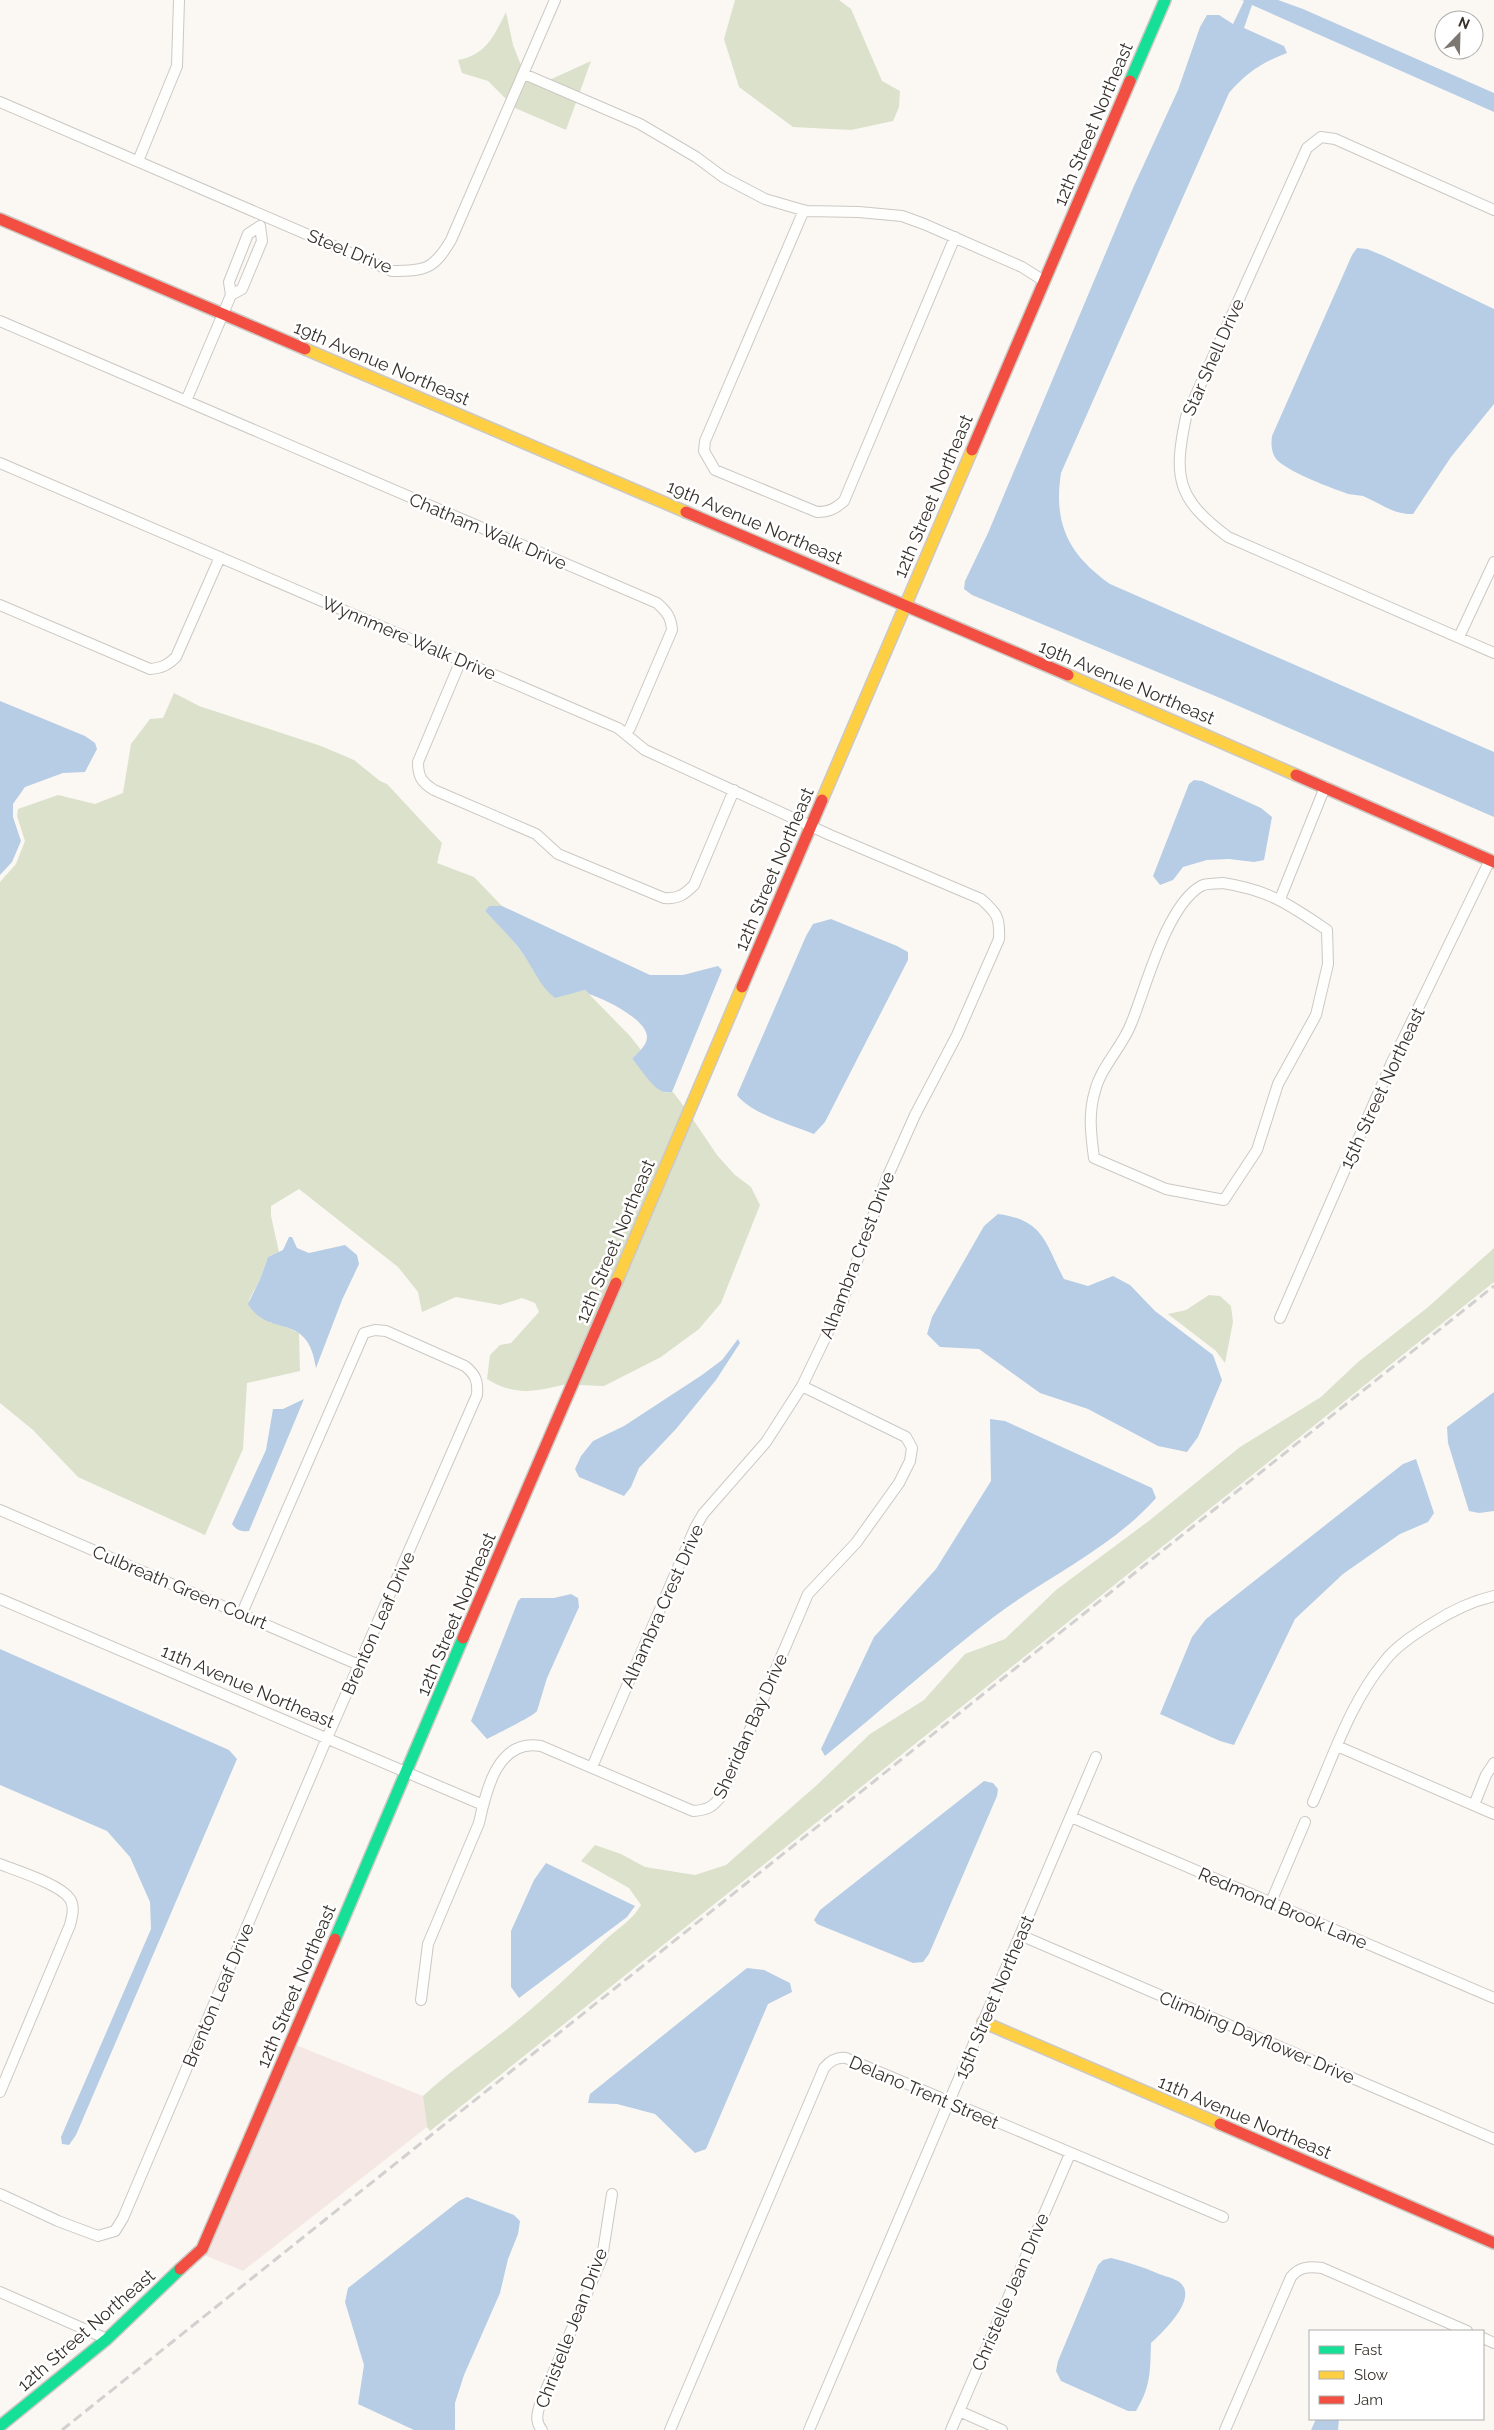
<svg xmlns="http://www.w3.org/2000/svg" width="1494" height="2430" font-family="Raleway,sans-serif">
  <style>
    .industrial { fill: #f5e8e4 }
    .green { fill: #dbe1ca }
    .water { fill: #b6cde5 }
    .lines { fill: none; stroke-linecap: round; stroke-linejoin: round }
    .street-casing { stroke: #ccc8c3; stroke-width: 12 }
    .fast-casing { stroke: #ccc8c3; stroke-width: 14 }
    .slow-casing { stroke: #ccc8c3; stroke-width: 14 }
    .jam-casing { stroke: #ccc8c3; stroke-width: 14 }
    .street { stroke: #fefefd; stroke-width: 10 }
    .fast { stroke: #16e098; stroke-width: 11 }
    .slow { stroke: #ffcf43; stroke-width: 11 }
    .jam { stroke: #f24e42; stroke-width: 11 }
    .rail { stroke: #d2d1d0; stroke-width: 3; stroke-dasharray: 10 5; stroke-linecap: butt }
    .labels { text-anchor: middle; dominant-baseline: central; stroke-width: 5; stroke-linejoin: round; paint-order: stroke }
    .street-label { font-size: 18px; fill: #37312b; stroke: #fff }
  </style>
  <rect width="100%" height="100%" fill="#fbf8f4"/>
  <path class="industrial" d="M 296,2045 L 423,2096 L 427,2127 L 243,2271 L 204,2255 Z"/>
  <path class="green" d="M 735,0 L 839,0 L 851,9 L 882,81 L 900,91 L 899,107 L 893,121 L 851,130 L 793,127 L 739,87 L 724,39 Z
    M 506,12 L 513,45 L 524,73 L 545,82 L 591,61 L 566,130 L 515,108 L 488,81 L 462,73 L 458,60 C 486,55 494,36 506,12 Z
    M 174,693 L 199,706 L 321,746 L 354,760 L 380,781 L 387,784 L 442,843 L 437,863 L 474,877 L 502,906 L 489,906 L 485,911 L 507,933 L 532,966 L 568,994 L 585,990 L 630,1036 L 641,1050 L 632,1059 C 644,1071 652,1085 666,1093 L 673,1092 L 685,1108 L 567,1384 C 537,1391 515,1397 487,1379 L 490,1355 L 500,1345 L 511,1343 L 539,1312 L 535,1303 L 522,1298 L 500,1305 L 456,1297 L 422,1312 L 418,1292 L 398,1267 L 299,1189 L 271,1206 L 271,1216 L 279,1252 L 268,1257 L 261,1277 L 249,1300 L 271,1323 L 278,1323 L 299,1333 L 300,1371 L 247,1383 L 243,1449 L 205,1535 L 78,1477 L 33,1430 L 0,1403 L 0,882 L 16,864 L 25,841 L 17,816 L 18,809 L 58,795 L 95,804 L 123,793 L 131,744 L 150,719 L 163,718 Z
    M 692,1118 L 717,1155 L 735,1175 L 751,1187 L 760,1205 L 721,1303 L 699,1329 L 661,1357 L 604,1386 L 579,1385 Z
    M 1494,1248 L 1494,1282 L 430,2131 L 427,2127 L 423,2096 C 451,2070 483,2049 512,2025 C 544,1999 574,1971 603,1942 C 616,1929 631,1922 641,1905 L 629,1888 L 581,1861 L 595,1845 L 621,1854 L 645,1867 L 695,1875 L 726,1865 L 818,1784 L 870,1734 L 924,1700 L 965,1654 L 1005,1639 L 1056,1590 L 1150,1520 L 1240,1447 L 1321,1397 L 1358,1362 L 1427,1308 Z
    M 1209,1295 L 1220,1296 L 1231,1306 L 1233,1322 L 1225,1363 L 1216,1351 L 1168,1314 L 1186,1310 Z"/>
  <path class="water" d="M 1242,0 L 1278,0 L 1303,9 L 1494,93 L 1494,112 L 1252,5 L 1244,28 L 1284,46 L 1287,53 C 1263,62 1246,73 1229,93 L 1061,473 C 1053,524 1069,555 1110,584 L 1494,752 L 1494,817 L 1220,698 L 972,595 L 964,589 L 965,581 L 988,533 L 1133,188 L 1178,90 L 1200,27 L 1207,15 L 1219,15 L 1233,24 L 1244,1 Z
    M 1357,248 L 1367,249 L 1384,256 L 1494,309 L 1494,404 L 1451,457 L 1413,514 C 1394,515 1380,503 1363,496 C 1358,495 1353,495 1348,494 C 1329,487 1293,474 1278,461 C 1271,454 1271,444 1272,436 L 1352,255 Z
    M 0,701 L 85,736 L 95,743 L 97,749 L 85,772 L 63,773 L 25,787 L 13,804 L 13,817 L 21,841 L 12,862 L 0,875 Z
    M 1194,780 L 1202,781 L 1261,808 L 1272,817 L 1264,860 L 1254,862 L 1229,859 L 1207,860 L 1183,867 L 1173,880 L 1160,885 L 1153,876 L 1189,784 Z
    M 489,906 L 502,906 L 650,975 L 683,975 L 718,966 L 722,970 L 672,1092 C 655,1096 643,1070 632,1059 C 638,1052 647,1046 647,1037 C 647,1019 604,999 589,994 L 585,990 L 555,998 C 540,987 534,969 523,954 C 512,938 498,925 485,911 Z
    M 831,919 L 897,946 L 908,952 L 908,960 L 825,1122 L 814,1134 C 793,1126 750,1113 737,1095 L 806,936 L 813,924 Z
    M 998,1214 C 1044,1220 1045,1243 1064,1279 L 1088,1286 L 1113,1276 L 1130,1285 L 1155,1311 L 1213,1355 L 1222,1380 L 1198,1437 L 1187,1452 L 1158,1446 L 1088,1409 L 1040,1393 L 979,1349 L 940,1347 L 927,1334 L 932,1317 L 984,1226 Z
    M 289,1237 L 292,1237 L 297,1248 L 309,1253 L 345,1245 L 357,1255 L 359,1264 L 342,1300 L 316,1368 C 308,1310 269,1339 248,1304 L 261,1277 L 268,1257 L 283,1250 Z
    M 738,1339 L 740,1343 L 716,1380 L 676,1429 L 639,1468 L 631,1487 L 624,1496 L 579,1477 L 575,1469 L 581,1456 L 593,1441 L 624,1426 L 702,1375 L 722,1360 Z
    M 1494,1392 L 1494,1511 L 1479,1513 L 1469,1511 L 1448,1443 L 1447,1427 Z
    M 304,1399 L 249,1531 C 241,1532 236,1530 232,1524 L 266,1450 L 273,1409 L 283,1409 Z
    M 990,1419 L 1005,1421 L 1152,1488 L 1156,1498 C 1112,1548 1048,1576 995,1616 C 937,1660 882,1710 825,1756 L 821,1749 L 874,1637 L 936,1569 L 991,1481 Z
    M 1416,1459 L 1434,1513 L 1428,1522 L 1400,1534 L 1343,1574 L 1295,1619 L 1234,1745 L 1220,1741 L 1160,1714 L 1192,1637 L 1206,1619 L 1403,1464 Z
    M 571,1594 L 578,1598 L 579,1607 L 547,1678 L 537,1711 C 534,1716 496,1734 487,1739 L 471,1721 L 518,1601 L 521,1598 L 554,1598 Z
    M 0,1649 L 229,1750 L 237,1759 L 76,2135 L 69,2145 L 62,2144 L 61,2137 L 151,1929 L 150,1902 L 130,1857 L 107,1831 L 0,1785 Z
    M 984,1781 L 993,1783 L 998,1789 L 997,1796 L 929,1954 L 923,1962 L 913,1963 L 817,1924 L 814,1920 L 820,1910 Z
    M 546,1863 L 635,1906 L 627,1917 L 519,1998 L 511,1987 L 511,1931 L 534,1880 Z
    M 747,1968 L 764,1970 L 790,1983 L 792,1992 L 768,2004 L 706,2149 L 695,2153 L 655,2114 L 617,2104 L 588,2103 L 590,2094 Z
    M 467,2197 L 514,2215 L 520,2221 L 518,2234 L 508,2259 L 500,2293 L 464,2375 L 455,2403 L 455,2430 L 414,2430 L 358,2404 L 364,2365 L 345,2302 L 348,2288 L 459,2201 Z
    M 1111,2258 C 1128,2262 1143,2267 1159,2274 C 1167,2277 1179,2279 1183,2286 C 1194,2303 1162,2333 1151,2343 C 1150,2372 1151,2386 1136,2411 L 1128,2411 L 1061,2381 L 1056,2371 L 1058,2361 L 1098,2265 L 1103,2260 Z
    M 1316,2419 L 1339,2419 L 1338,2430 L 1311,2430 Z"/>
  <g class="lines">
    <g class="street-casing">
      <path id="street" d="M 524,74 L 640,124 L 696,157 L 723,177 L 765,199 L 806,211 L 859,212 L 902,216 L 924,224 L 1022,267 L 1044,281
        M 0,102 L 392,271 C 426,271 434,269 451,240 L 555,0
        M 138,161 L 177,66 L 179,0
        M 804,210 L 705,441 L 704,451 L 715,470 L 817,512 C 829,512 835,509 844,501 L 955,237
        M 1494,210 L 1335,139 L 1321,137 L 1307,148 L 1186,417 C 1173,478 1177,499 1228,537 L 1494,653
        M 0,321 L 657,603 C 667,612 671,617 672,630 L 630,728 L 626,733
        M 186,401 L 231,295 L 229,282 L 248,234 L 260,226 L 262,241 L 242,289 L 231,295
        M 0,463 L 618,728 L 645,750 L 830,835 L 981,899 C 997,913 1000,917 999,939 L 957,1035 L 915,1115 L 886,1180 L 842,1303 L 802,1386 L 766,1442 L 703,1514 L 695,1528 L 592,1767
        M 0,605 L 150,669 C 162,668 168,665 176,657 L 220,557
        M 1459,637 L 1494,562
        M 461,660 L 418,762 C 418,776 421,782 434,790 L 536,834 L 558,854 L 664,898 C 678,899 684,895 694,885 L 734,790
        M 1223,883 C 1269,890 1290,905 1327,930 L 1328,964 L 1316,1015 L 1278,1084 L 1257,1150 L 1224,1200 L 1166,1189 L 1094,1158 C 1091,1135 1088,1114 1095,1091 C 1101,1067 1122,1047 1131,1024 C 1146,988 1166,906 1201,886 C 1206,883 1217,884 1223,883 Z
        M 1280,899 L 1325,787
        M 1280,1318 L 1392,1062 L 1490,860
        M 0,1510 L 359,1665
        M 0,1599 L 483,1805
        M 1337,1746 L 1494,1814
        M 1313,1802 C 1334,1754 1351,1702 1384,1662 C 1396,1646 1415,1634 1431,1624 C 1451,1611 1472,1601 1494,1596
        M 1474,1805 L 1486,1775 L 1494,1763
        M 1071,1817 L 1494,1998
        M 0,1864 C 17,1871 60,1884 70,1899 C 75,1907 72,1917 70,1925 L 0,2092
        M 1271,1902 L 1305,1822
        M 1020,1935 L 1494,2139
        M 421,2000 L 428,1944 L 479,1823 C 486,1790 498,1738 541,1746 L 693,1811 C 708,1810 713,1807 722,1795 L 808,1594 L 856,1543 L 899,1483 L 910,1461 L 912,1448 L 906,1437 L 802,1386
        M 0,2194 L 58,2221 L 98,2236 L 115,2231 L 123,2218 L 327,1738 L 477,1395 C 478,1381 476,1375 465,1366 L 386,1331 L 375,1330 L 364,1333 L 242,1613
        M 0,2292 L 107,2339
        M 1483,2338 L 1494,2343
        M 959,2411 L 1002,2430
        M 542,2430 C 535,2422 537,2414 540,2404 L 602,2258 L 612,2194
        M 670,2430 L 824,2068 C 830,2061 836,2057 846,2058 L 1223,2217
        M 809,2430 L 1096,1757
        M 951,2430 L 1070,2154
        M 1225,2430 L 1291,2277 C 1299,2267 1309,2266 1322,2268 L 1467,2331"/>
    </g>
    <g class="fast-casing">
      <path id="fast" d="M 1130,81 L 1165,0
        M 335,1939 L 463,1638
        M 0,2426 L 107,2339 L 180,2269"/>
    </g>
    <g class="slow-casing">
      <path id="slow" d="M 305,349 L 686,512
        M 1068,675 L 1296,775
        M 822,800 L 972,450
        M 616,1283 L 742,987
        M 983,2022 L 1220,2124"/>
    </g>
    <g class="jam-casing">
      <path id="jam" d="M 0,219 L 305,349
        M 972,450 L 1130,81
        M 686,512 L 1068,675
        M 1296,775 L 1494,862
        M 742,987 L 822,800
        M 463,1638 L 616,1283
        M 1220,2124 L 1494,2243
        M 180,2269 L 202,2249 L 335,1939"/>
    </g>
    <use href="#street" class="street"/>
    <use href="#fast" class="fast"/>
    <use href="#slow" class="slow"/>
    <use href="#jam" class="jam"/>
    <path class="rail" d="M 62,2430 L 1494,1286"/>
  </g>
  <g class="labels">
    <g class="street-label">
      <text transform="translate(1093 124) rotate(-67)">12th Street Northeast</text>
      <text transform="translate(350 251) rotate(22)">Steel Drive</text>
      <text transform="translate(1213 357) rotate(-66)">Star Shell Drive</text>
      <text transform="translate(382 363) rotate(23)">19th Avenue Northeast</text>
      <text transform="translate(933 496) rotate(-67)">12th Street Northeast</text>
      <text transform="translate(755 522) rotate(23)">19th Avenue Northeast</text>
      <text transform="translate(488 531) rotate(23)">Chatham Walk Drive</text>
      <text transform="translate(409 638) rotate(23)">Wynnmere Walk Drive</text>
      <text transform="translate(1127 682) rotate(23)">19th Avenue Northeast</text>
      <text transform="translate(774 869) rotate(-67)">12th Street Northeast</text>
      <text transform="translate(1382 1088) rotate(-65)">15th Street Northeast</text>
      <text transform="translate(615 1241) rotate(-67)">12th Street Northeast</text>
      <text transform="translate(857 1255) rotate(-69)">Alhambra Crest Drive</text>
      <text transform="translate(180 1587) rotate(23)">Culbreath Green Court</text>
      <text transform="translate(662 1606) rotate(-66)">Alhambra Crest Drive</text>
      <text transform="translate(456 1614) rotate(-67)">12th Street Northeast</text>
      <text transform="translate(378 1623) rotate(-66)">Brenton Leaf Drive</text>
      <text transform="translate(248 1686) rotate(23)">11th Avenue Northeast</text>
      <text transform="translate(750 1726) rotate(-66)">Sheridan Bay Drive</text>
      <text transform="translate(1283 1908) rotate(23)">Redmond Brook Lane</text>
      <text transform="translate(296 1986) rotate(-67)">12th Street Northeast</text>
      <text transform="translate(218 1995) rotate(-67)">Brenton Leaf Drive</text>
      <text transform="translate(994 1997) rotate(-67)">15th Street Northeast</text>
      <text transform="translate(1257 2037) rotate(23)">Climbing Dayflower Drive</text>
      <text transform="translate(924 2092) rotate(23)">Delano Trent Street</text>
      <text transform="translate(1245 2117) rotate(23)">11th Avenue Northeast</text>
      <text transform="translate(1010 2292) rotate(-67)">Christelle Jean Drive</text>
      <text transform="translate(571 2328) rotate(-69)">Christelle Jean Drive</text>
      <text transform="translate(86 2330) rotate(-41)">12th Street Northeast</text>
    </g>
  </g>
  <rect x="1309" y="2330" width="175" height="90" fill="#ffffff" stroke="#afadaa"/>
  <rect x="1319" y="2346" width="25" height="8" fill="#16e098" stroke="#afadaa"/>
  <text x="1354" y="2355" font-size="15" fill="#37312b">Fast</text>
  <rect x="1319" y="2371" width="25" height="8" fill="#ffcf43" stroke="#afadaa"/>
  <text x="1354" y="2380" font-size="15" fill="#37312b">Slow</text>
  <rect x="1319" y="2396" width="25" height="8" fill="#f24e42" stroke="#afadaa"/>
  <text x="1354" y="2405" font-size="15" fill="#37312b">Jam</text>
  <g transform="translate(1459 35) rotate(23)"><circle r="24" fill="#ffffff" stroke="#afadaa"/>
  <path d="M0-4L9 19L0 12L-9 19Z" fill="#7c7771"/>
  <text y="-8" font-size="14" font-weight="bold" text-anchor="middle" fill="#37312b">N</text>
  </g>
</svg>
